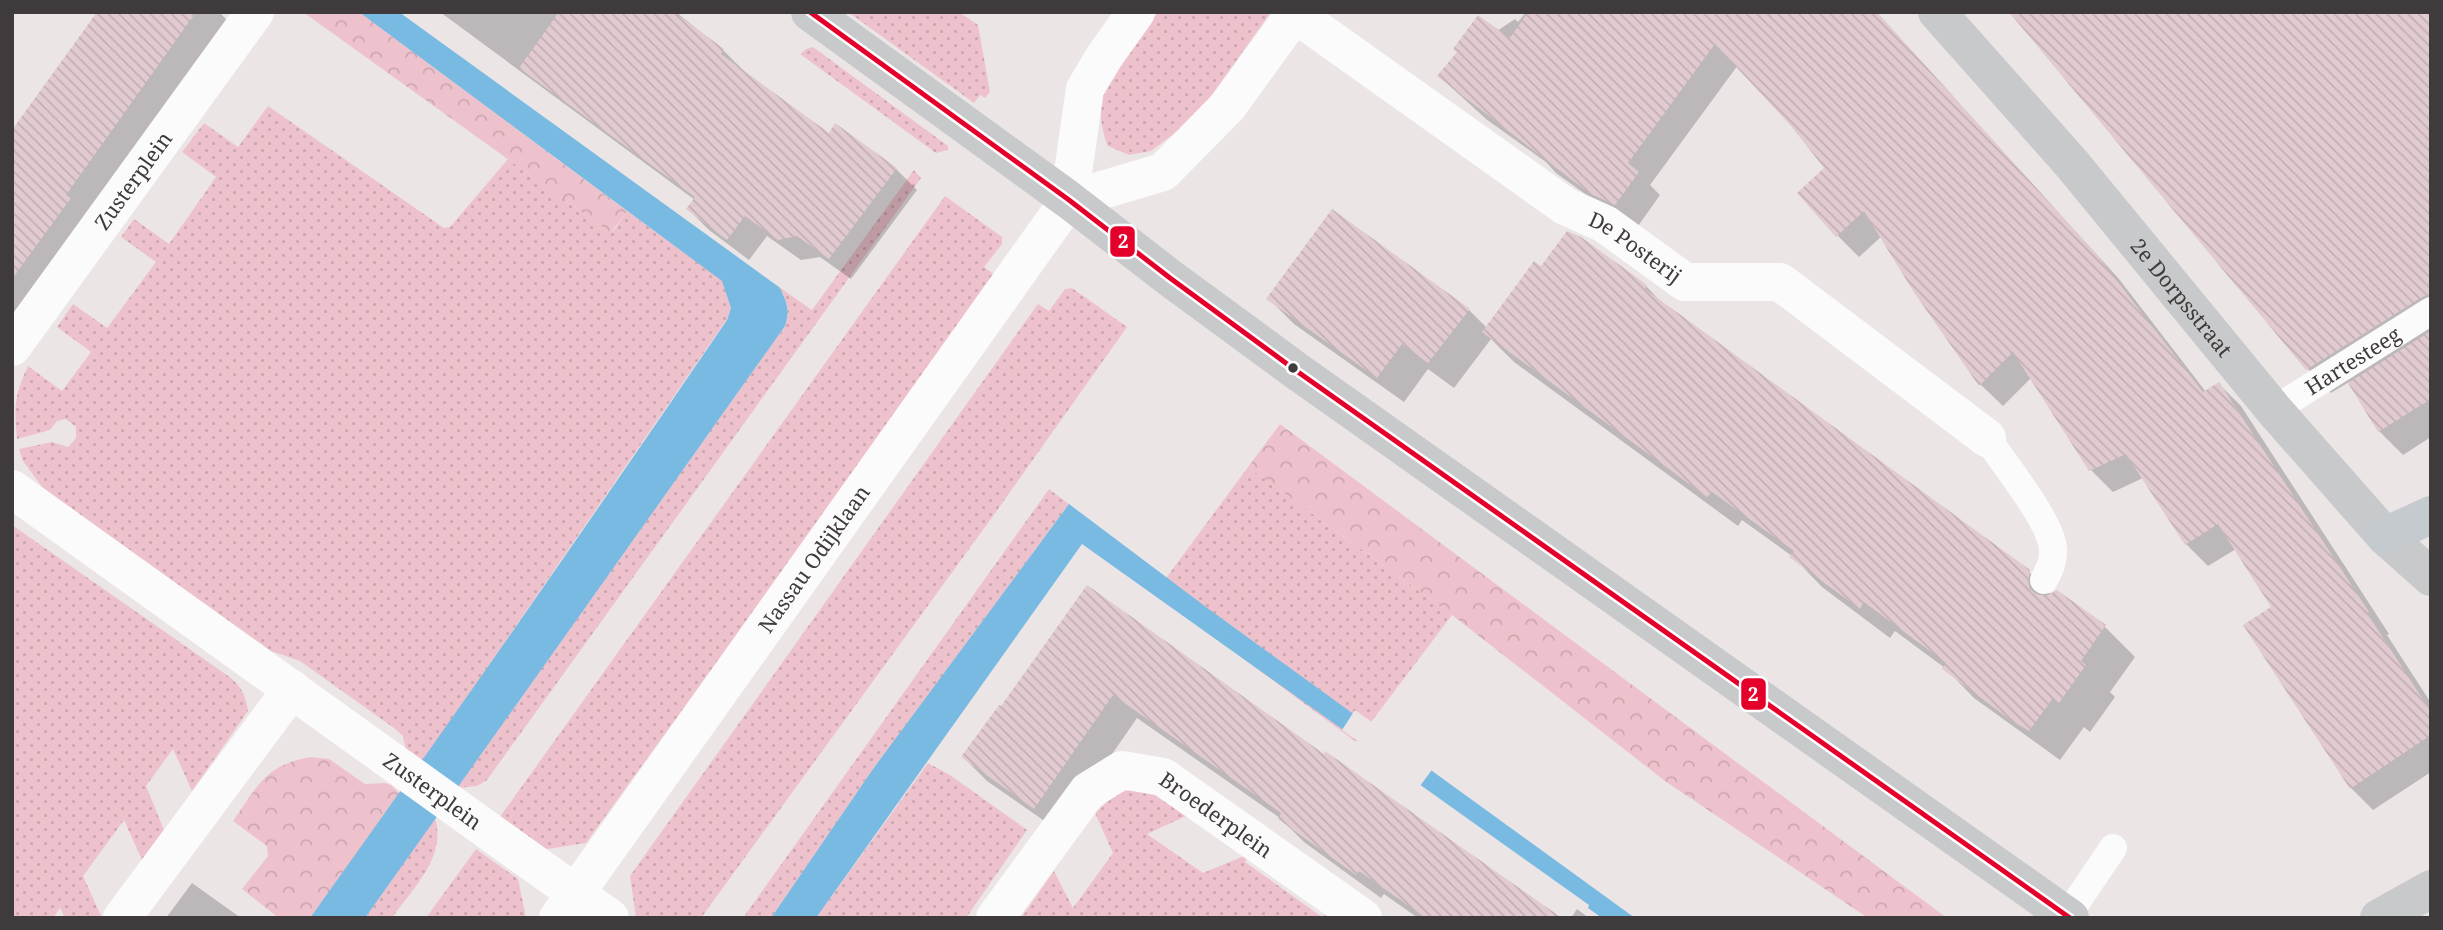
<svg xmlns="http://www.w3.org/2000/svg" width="2443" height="930" font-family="'Noto Serif',serif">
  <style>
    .grass { fill: url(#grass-dots) }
    .forest { fill: url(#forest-crowns) }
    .water { fill: #78bae2 }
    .pier { fill: #ece5e6 }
    .shadow { fill: #0003 }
    .building { fill: url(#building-back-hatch) }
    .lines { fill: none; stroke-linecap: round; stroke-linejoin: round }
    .lane { stroke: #fcfbfb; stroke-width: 28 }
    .street { stroke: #fcfbfb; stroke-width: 38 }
    .secondary { stroke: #c7c9ca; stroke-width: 38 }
    .primary { stroke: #c5cace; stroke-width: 38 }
    .bus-1-casing { stroke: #fff; stroke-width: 10 }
    .bus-1 { stroke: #e4002b; stroke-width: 5 }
    .bus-dot { fill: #3f3a3b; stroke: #fff; stroke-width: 2.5 }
    .labels { text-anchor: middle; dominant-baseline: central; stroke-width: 6; stroke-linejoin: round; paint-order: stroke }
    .street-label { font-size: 21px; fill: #3f3a3b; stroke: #fff }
    .line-badge { stroke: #fff; stroke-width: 2.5 }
    .badge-label { font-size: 19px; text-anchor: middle; font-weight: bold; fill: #fff }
  </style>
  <defs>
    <pattern id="grass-dots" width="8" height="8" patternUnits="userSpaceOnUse" patternTransform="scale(1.75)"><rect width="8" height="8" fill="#eec2cc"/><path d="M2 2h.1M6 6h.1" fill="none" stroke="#cda7b0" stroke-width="1.8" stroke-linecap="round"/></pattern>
    <pattern id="forest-crowns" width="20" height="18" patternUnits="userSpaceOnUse" patternTransform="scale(1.75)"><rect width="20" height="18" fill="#eec2cc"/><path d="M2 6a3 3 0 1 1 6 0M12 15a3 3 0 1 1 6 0" fill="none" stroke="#cda7b0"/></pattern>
    <pattern id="building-back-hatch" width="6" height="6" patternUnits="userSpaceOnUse" patternTransform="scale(1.75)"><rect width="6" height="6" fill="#e1cbd0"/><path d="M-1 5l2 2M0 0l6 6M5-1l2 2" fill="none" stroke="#c2afb4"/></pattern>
  </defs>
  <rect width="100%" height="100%" fill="#ece5e6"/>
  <path class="grass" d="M 848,12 L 959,12 L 978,25 L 990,92 L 985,98 L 980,95 L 974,103 Z
    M 1158,12 L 1271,12 L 1196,117 L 1151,151 L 1129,155 L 1108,146 C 1102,132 1099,115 1102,99 C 1108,75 1143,33 1158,12 Z
    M 813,47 L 948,146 L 948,150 L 936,153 L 800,54 L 806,49 Z
    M 268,106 L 444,228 L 450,227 L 508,159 L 608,231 L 614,230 L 627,211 L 723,281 L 731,308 L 727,319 L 423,761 L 406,750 L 403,736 L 394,728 L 300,661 L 271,651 L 43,488 L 23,461 L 19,449 L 52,442 L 68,447 L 76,438 L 76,427 L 66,419 L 57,421 L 50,430 L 17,439 C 14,407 14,396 28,366 L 62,391 L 91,352 L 57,327 L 73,304 L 107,328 L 156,262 L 121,237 L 134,219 L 169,244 L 216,177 L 182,152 L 204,123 L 238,147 Z
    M 914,170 L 921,178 L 487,780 L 477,786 L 457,788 L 785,326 C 790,311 787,300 779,287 L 812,310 Z
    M 945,196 L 1002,237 L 1002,244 L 984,267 L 996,276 L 586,843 L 541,850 L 497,821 Z
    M 1072,288 L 1127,327 L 993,516 L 701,918 L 636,918 L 630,876 L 1038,304 L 1049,311 L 1065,289 Z
    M 1248,467 L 1452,615 L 1356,742 L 1155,593 Z
    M 1049,489 L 1069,504 L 873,769 L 771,918 L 743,918 Z
    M 12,525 L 231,678 C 242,688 246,696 248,711 L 192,791 L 173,749 L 146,786 L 164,830 L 142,860 L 124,820 L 83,876 L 102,918 L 65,918 L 60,908 L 53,918 L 12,918 Z
    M 928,763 L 950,775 L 1027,830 L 966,918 L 816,918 Z
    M 1129,790 L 1150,792 L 1186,816 L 1147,834 L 1203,873 L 1244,856 L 1247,859 L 1245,862 L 1322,917 L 1326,914 L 1331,918 L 1021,918 L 1054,871 L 1073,908 L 1113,853 L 1095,813 L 1117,793 Z
    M 435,818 C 447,857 413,888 392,918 L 365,918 Z
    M 476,849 L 518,879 L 526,918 L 426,918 Z"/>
  <path class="forest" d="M 303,12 L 359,12 L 627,211 L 613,230 L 608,231 Z
    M 1280,424 L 1947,918 L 1868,918 L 1665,781 L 1452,615 L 1248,467 Z
    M 310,757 L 329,759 L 365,784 L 385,783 L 391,785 L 400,794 L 310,918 L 279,918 L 242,889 L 268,856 L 267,846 L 233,821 C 257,787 265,765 310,757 Z"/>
  <path class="water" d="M 359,12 L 399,12 L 779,287 C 787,301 790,310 785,326 L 365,918 L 310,918 C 452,720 590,521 727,320 L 731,308 L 722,281 Z
    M 1069,504 L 1210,610 L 1635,918 L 1602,918 L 1588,908 L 1589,905 L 1082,544 L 816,918 L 771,918 L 873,769 Z"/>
  <path class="pier" d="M 1355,710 L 1434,767 L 1420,786 L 1342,730 Z"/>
  <path class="shadow" d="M 99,12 L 219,12 L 232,25 L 12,342 L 12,133 Z
    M 440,12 L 676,12 L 723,50 L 744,71 L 829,135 L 836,126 L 896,169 L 917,190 L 851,279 L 820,257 L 801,260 L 767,236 L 749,260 L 709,230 L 688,209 L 695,200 Z
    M 1526,12 L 1876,12 L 2119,279 L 2206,392 L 2219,384 L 2241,406 L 2389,634 L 2387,635 L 2431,703 L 2431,772 L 2373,810 L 2351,788 L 2273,608 L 2236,549 L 2208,566 L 2186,544 L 2143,478 L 2113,492 L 2091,470 L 2031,378 L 2003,406 L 1981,385 L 1915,290 L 1882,236 L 1859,257 L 1837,235 L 1826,168 L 1793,124 L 1738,65 L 1650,185 L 1660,195 L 1638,226 L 1613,214 L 1556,173 L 1546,162 L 1486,119 L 1439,76 L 1497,31 L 1515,19 L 1518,22 Z
    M 2431,12 L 2431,437 L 2403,455 L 2379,431 L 2349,382 L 2331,393 L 2308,369 Z
    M 1541,268 L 1646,286 L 1665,306 L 2029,572 L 2052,595 L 2057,592 L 2105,627 L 2135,657 L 2110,692 L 2115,697 L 2090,732 L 2084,727 L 2060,760 L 1974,698 L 1945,668 L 1895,631 L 1890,638 L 1822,587 L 1792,556 L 1742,520 L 1738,526 L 1514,362 L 1491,339 L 1454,388 L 1428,369 L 1404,402 L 1294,324 L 1268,298 L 1469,310 L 1487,328 Z
    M 1087,587 L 1325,756 L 1559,918 L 1418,918 L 1384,894 L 1381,898 L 1304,842 L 1280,818 L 1137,718 L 1059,831 L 987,781 L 963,757 L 1002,708 Z
    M 192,883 L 241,918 L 166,918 Z
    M 1577,909 L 1589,918 L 1571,918 Z"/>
  <path class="building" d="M 97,12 L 196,12 L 66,195 L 71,198 L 12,279 L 12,130 Z
    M 559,12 L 674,12 L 724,49 L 721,54 L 829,133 L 835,123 L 897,168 L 829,259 L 797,236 L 778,240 L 745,216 L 727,240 L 686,209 L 695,197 L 519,68 Z
    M 1528,12 L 1877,12 L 2097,255 L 2203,392 L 2219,382 L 2369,612 L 2367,613 L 2431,712 L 2431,735 L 2350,789 L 2243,625 L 2271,607 L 2218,524 L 2185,545 L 2126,454 L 2089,471 L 2013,352 L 1979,386 L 1913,291 L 1864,211 L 1836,237 L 1797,193 L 1824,168 L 1791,126 L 1715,44 L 1628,163 L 1639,172 L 1615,205 L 1589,193 L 1437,76 L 1457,52 L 1453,49 L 1478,15 L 1510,38 Z
    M 2009,12 L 2431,12 L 2431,294 L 2422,297 L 2306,370 Z
    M 1332,209 L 1470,309 L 1428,363 L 1402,344 L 1377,378 L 1266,299 Z
    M 1567,231 L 1581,237 L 1647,285 L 1645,289 L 2030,570 L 2028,582 L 2030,589 L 2036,594 L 2046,596 L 2057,590 L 2106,625 L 2081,661 L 2086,665 L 2059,703 L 2053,698 L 2029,731 L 2012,721 L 1942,669 L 1946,663 L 1864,602 L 1860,609 L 1789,557 L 1794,551 L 1712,492 L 1707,497 L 1482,332 L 1534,261 L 1541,266 Z
    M 2431,331 L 2431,399 L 2378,432 L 2348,383 Z
    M 1087,585 L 1324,754 L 1325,751 L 1562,918 L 1426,918 L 1359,871 L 1356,875 L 1278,819 L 1281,813 L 1113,695 L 1034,809 L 961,757 L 999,705 L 1001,706 Z"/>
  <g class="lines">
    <g class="lane">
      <path id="s1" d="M 2274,410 L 2431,311"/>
      <path d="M 1987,438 C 2004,464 2051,521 2053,549 C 2054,561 2049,570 2044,580"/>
      <path d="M 2067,916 L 2113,848"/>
    </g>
    <g class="street">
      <path id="s2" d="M 1295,14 L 1565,206 L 1605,224 L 1685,282 L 1780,282 L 1987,438"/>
      <path d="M 1069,200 L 1163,172 L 1228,106 L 1296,12"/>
      <path d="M 1069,200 L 1085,89 L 1104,57 L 1136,12"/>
      <path id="s3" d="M 12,347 L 255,12"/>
      <path id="s4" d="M 12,489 L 610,918"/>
      <path d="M 122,918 L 292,689"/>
      <path id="s5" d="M 558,918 L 1069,200"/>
      <path id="s6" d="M 995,918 L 1088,791 L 1122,770 L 1163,777 L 1363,918"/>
    </g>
    <g class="secondary">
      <path d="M 810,12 L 1069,200 L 1170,278 L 1298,372 L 2070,918"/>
      <path id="s7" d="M 1937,12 L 2072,164 L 2274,410 L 2385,536 L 2431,577"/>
      <path d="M 2379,918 L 2431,889"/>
    </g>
    <path class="primary" d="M 2385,536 L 2431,515"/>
    <g class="bus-1-casing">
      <path id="bus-1" d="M 810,12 L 1069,200 L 1170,278 L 1298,372 L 2070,918"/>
    </g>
    <use href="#bus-1" class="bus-1"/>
  </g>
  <circle class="bus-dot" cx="1293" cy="368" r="6"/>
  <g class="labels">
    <g class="street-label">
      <text stroke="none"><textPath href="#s3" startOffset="206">Zusterplein</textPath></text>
      <text stroke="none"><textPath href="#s2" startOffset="413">De Posterij</textPath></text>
      <text stroke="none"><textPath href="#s7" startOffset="376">2e Dorpsstraat</textPath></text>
      <text stroke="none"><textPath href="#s1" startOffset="93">Hartesteeg</textPath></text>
      <text stroke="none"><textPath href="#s5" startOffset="441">Nassau Odijklaan</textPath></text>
      <text stroke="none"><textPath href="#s4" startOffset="518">Zusterplein</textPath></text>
      <text stroke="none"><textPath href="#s6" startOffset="304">Broederplein</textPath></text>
    </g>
  </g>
  <g class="line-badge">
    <rect x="1109" y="225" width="27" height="33" rx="7" fill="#e4002b"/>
    <rect x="1740" y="677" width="27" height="34" rx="7" fill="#e4002b"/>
  </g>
  <g class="badge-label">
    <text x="1123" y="248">2</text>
    <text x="1753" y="701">2</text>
  </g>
  <rect width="2443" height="930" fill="none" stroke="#3f3a3b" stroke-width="28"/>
</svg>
